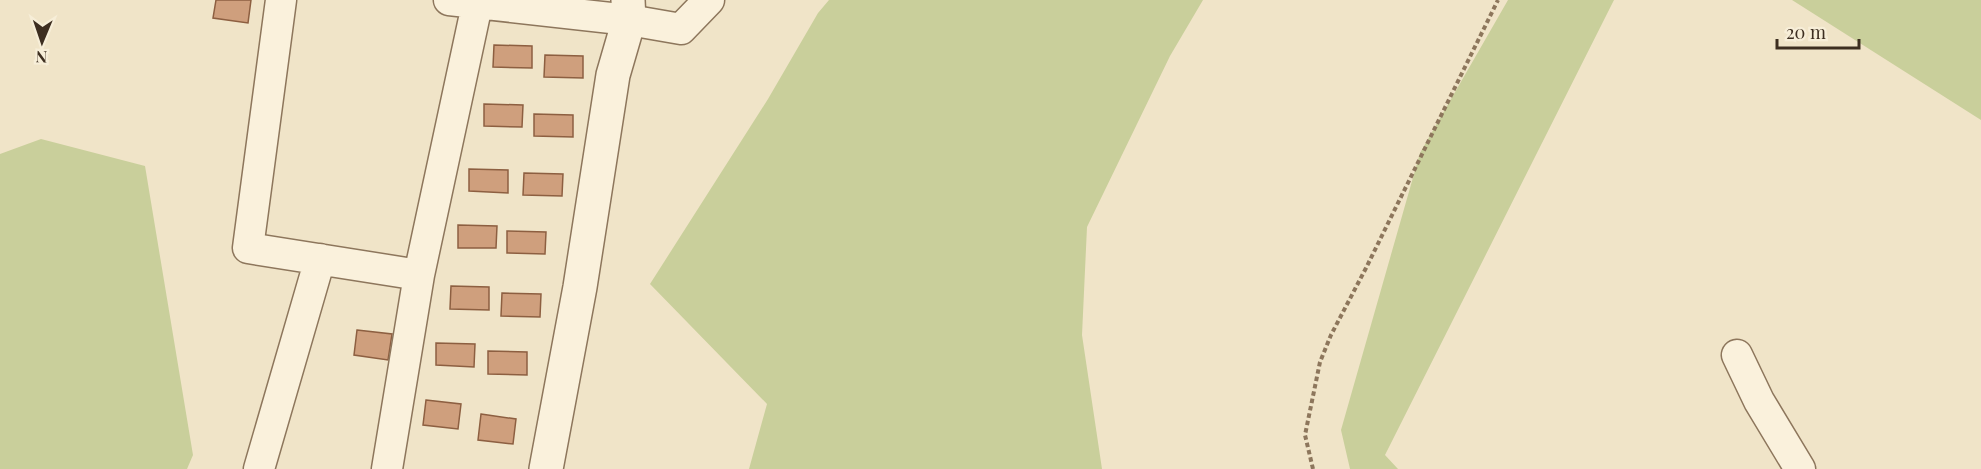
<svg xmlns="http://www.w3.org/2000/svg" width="1981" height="469" font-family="'Playfair Display',serif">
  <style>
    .green { fill: #c9cf9b }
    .building { fill: #cf9f7d; stroke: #8d5f41; stroke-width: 1.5 }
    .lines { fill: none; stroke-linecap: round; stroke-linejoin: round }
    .minor-casing { stroke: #8d765c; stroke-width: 33 }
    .tertiary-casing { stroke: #8d765c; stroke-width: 36 }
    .path { stroke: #8d765c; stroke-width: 4; stroke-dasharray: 4.5 3; stroke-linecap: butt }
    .minor { stroke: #faf1dc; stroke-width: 30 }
    .tertiary { stroke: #faf1dc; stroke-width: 33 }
  </style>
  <rect width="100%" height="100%" fill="#f0e4c8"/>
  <path class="green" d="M 829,0 L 1203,0 L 1170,56 L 1087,227 L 1082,335 L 1102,469 L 749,469 L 767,404 L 650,284 L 768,99 L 818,13 Z
    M 1508,0 L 1614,0 L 1385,455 L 1398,469 L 1350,469 L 1341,430 L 1420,153 Z
    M 1792,0 L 1981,0 L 1981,120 Z
    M 41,139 L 145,166 L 193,455 L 187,469 L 0,469 L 0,154 Z"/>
  <path class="building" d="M 216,0 L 251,0 L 248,23 L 213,18 Z
    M 494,45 L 532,46 L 532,68 L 493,67 Z
    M 545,55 L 583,56 L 583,78 L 544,77 Z
    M 484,104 L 523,105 L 522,127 L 484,126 Z
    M 534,114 L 573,115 L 573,137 L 534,136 Z
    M 469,169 L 508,170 L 508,193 L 469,191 Z
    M 524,173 L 563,174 L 562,196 L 523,195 Z
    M 458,225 L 497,226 L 496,248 L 458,248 Z
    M 507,231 L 546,232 L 545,254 L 507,253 Z
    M 451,286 L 489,287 L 489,310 L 450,309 Z
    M 502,293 L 541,294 L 540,317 L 501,316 Z
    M 357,330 L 392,334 L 388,360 L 354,355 Z
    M 436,343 L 475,344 L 474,367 L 436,365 Z
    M 488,351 L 527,352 L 527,375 L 488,374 Z
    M 426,400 L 461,404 L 458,429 L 423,425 Z
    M 481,414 L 516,419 L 513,444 L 478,440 Z"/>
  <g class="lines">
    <g class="minor-casing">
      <path id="minor" d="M 281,0 L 248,248 L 419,275
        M 449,0 L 629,20 L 681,29 L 709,0
        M 1737,355 L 1759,401 L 1800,469
        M 259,469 L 320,259
        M 387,469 L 419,275 L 478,0"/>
    </g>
    <g class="tertiary-casing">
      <path id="tertiary" d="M 546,469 L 580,287 L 613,75 L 629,20 L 628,0"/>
    </g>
    <path class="path" d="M 1313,469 L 1305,435 L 1320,362 L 1331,335 L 1366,268 L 1498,0"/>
    <use href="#minor" class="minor"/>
    <use href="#tertiary" class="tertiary"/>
  </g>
  <g transform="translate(42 42) rotate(182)" stroke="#f7eed8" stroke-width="4.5" paint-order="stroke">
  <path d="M0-4.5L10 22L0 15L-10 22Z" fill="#3d2e20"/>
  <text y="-9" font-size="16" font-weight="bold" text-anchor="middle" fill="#3d2e20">N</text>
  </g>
  <path d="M1777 39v9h82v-9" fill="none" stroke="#3d2e20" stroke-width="3"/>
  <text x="1786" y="39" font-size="18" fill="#3d2e20" stroke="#f7eed8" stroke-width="4.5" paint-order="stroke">20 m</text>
</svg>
